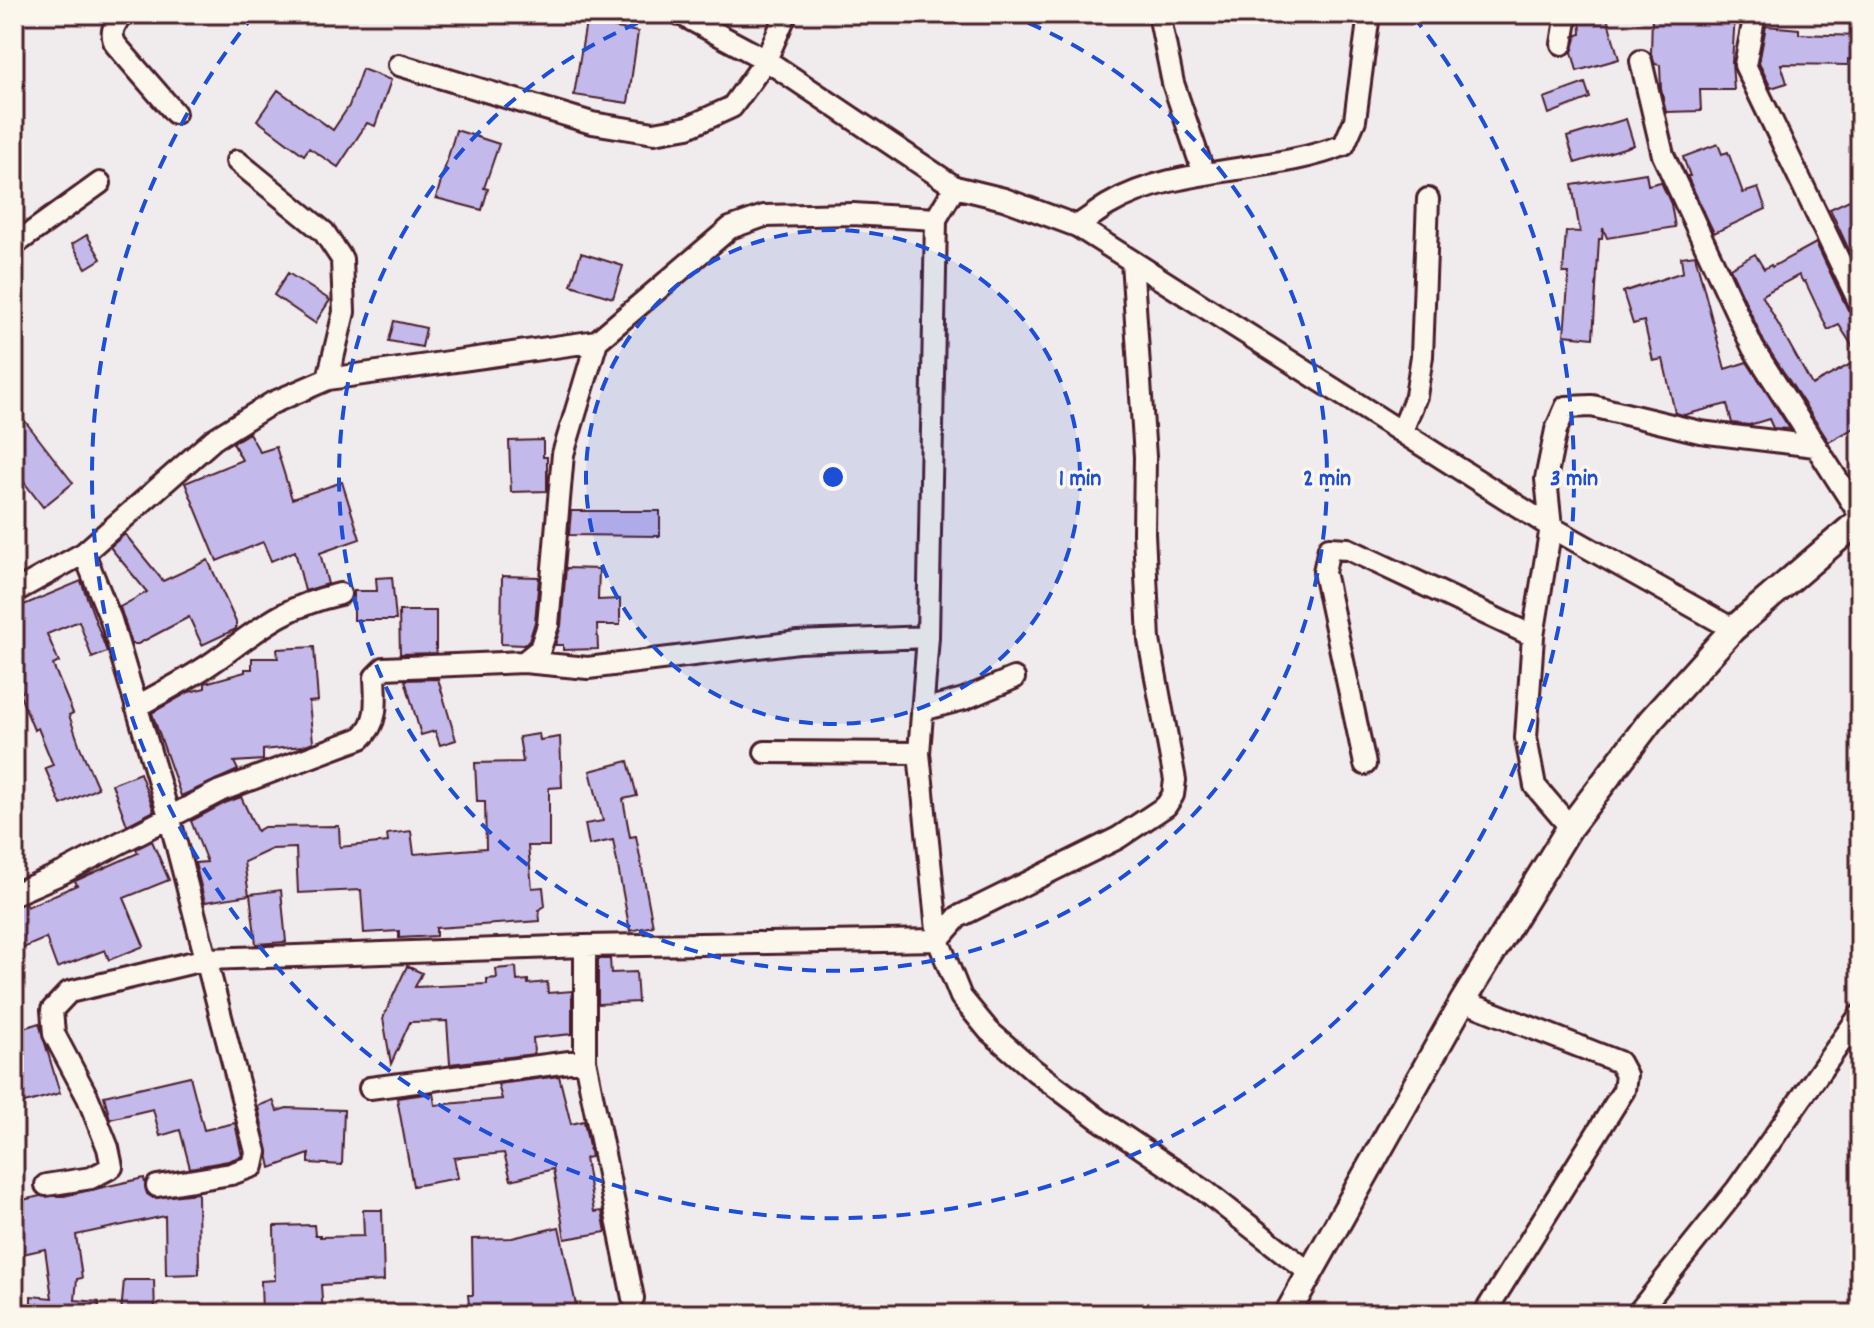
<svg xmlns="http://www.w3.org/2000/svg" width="1874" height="1328" font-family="Dekko,sans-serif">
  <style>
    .building { fill: #c3b9eb; stroke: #4a1f2b; stroke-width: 2 }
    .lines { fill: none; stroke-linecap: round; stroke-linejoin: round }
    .minor-casing { stroke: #4a1f2b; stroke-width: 26 }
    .tertiary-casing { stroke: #4a1f2b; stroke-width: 30 }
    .minor { stroke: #fbf7ec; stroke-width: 20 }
    .tertiary { stroke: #fbf7ec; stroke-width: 24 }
    .ring { fill: none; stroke: #1d4ed8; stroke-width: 4; stroke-dasharray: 14 10 }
    .centre { fill: #1d4ed8; stroke: #fbf7ec; stroke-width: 4 }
    .ring-label { font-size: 24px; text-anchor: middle; font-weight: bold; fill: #1d4ed8; stroke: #fbf7ec; stroke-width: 7; stroke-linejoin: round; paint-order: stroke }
  </style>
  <rect width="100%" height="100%" fill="#f0ebec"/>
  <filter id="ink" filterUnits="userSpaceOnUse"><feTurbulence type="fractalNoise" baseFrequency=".0125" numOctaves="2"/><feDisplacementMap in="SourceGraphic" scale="16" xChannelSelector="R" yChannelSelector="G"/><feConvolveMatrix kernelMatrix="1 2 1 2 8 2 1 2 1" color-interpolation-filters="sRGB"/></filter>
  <g filter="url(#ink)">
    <path class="building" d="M 1580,14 L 1606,14 L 1619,59 L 1577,71 L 1572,52 L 1577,35 L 1581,34 Z
      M 1652,14 L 1735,14 L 1732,63 L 1734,90 L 1700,90 L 1701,111 L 1666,112 L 1661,89 L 1660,65 L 1655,64 L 1651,54 Z
      M 586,22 L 638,32 L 628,103 L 574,95 Z
      M 1766,26 L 1799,29 L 1799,34 L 1860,36 L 1860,60 L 1848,59 L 1848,65 L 1781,64 L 1787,83 L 1771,88 L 1759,63 Z
      M 362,69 L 391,80 L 375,126 L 367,123 L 338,167 L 309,148 L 304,155 L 257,120 L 278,90 L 333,130 L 349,106 Z
      M 1585,83 L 1590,98 L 1549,114 L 1544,98 Z
      M 1626,119 L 1634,145 L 1575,163 L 1567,137 Z
      M 456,130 L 499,144 L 484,188 L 488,189 L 482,210 L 436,198 Z
      M 1718,144 L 1722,154 L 1728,152 L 1743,193 L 1758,188 L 1766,209 L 1714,233 L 1687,176 L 1690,176 L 1683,157 Z
      M 1646,173 L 1648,185 L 1661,182 L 1671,204 L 1675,227 L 1607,238 L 1603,228 L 1602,239 L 1599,239 L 1593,338 L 1564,335 L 1569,273 L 1563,273 L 1566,231 L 1580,232 L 1572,185 Z
      M 1860,195 L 1860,274 L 1830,209 Z
      M 87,235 L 101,259 L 86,268 L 72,244 Z
      M 1816,243 L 1848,310 L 1860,317 L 1860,358 L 1839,325 L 1828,330 L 1805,281 L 1803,282 L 1799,275 L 1762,295 L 1812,385 L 1860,359 L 1860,425 L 1829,442 L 1764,342 L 1730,268 L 1755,254 L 1764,269 L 1771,265 L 1772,267 Z
      M 581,253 L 623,266 L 613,298 L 571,285 Z
      M 1695,255 L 1725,369 L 1747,362 L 1790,429 L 1773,428 L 1769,419 L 1749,425 L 1732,423 L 1727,404 L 1684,415 L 1675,413 L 1663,359 L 1653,361 L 1644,321 L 1633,324 L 1623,292 L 1683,272 L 1681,257 Z
      M 288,273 L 330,300 L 315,323 L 274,295 Z
      M 394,321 L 426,328 L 422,347 L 389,341 Z
      M 25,421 L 73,483 L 43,507 L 14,469 L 14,430 Z
      M 249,433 L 260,452 L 276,447 L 292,499 L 342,482 L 360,539 L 320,553 L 328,584 L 305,591 L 295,551 L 271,561 L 263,542 L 217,561 L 185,483 L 242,460 L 233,443 Z
      M 543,440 L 543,457 L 547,457 L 547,491 L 511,492 L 509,441 Z
      M 571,511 L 660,511 L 660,536 L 569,535 Z
      M 125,534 L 163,581 L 208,560 L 236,622 L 236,629 L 202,645 L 189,617 L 138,644 L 132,644 L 120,607 L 147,592 L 110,547 Z
      M 566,568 L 599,569 L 598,600 L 620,599 L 620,625 L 597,625 L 598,649 L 563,650 L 563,645 L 555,645 L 561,626 Z
      M 502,576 L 539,577 L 535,622 L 529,641 L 524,645 L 501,644 Z
      M 392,577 L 396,620 L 354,620 L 354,591 L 377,591 L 376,578 Z
      M 81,581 L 107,652 L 92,658 L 79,621 L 47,634 L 59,662 L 53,665 L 73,713 L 69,715 L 80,747 L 98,788 L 61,805 L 45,768 L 53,765 L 38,728 L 34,730 L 19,693 L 22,692 L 14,674 L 14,609 Z
      M 399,611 L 436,611 L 436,653 L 400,654 Z
      M 314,647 L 318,701 L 309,702 L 313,742 L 303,746 L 263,750 L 263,760 L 234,762 L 238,770 L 181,796 L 152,713 L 189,692 L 205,688 L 205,683 L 245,672 L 245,669 L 252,669 L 252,658 L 278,658 L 277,649 Z
      M 438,679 L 456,740 L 440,745 L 435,731 L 421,735 L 405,680 Z
      M 539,734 L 540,740 L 560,737 L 562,787 L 549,788 L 549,846 L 528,846 L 532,888 L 543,887 L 545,906 L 539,910 L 540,921 L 436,928 L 436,936 L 399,938 L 399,931 L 364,933 L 361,890 L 298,893 L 296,848 L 272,849 L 244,862 L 249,895 L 205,902 L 195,863 L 207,862 L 191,821 L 225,803 L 241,797 L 257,831 L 264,827 L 339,826 L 340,847 L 388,842 L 387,834 L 411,831 L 414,854 L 486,848 L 485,801 L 477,801 L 475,763 L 523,762 L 519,737 Z
      M 628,761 L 637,796 L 623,799 L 630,837 L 636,836 L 653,926 L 630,931 L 613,840 L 589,845 L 585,824 L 603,821 L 590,771 Z
      M 140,773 L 154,811 L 127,825 L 112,784 Z
      M 152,841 L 169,880 L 124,898 L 144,946 L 109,960 L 105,950 L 57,968 L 46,938 L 14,952 L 14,907 L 25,903 L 27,907 L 77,885 L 75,881 L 138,853 L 136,849 Z
      M 281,890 L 286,942 L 256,944 L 250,894 Z
      M 598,959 L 610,959 L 611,973 L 636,972 L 638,1002 L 598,1004 Z
      M 407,966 L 422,973 L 415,987 L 487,984 L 487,979 L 497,978 L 496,969 L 516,967 L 517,981 L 528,980 L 528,984 L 547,982 L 548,993 L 572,991 L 572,1034 L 533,1038 L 534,1054 L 450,1064 L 447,1021 L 410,1022 L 391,1064 L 383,1018 Z
      M 39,1023 L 60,1093 L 14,1106 L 14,1031 Z
      M 190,1076 L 204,1130 L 235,1123 L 242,1156 L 228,1161 L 190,1168 L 180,1130 L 160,1136 L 153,1109 L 110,1119 L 104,1096 Z
      M 559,1076 L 571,1124 L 584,1121 L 591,1157 L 585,1158 L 594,1212 L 602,1211 L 606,1232 L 565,1239 L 553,1169 L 511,1180 L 504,1153 L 454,1158 L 458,1178 L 413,1186 L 397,1098 L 433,1093 L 435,1105 L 502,1099 L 498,1084 Z
      M 273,1100 L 277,1111 L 287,1108 L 344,1110 L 342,1165 L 309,1163 L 309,1154 L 271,1168 L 258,1106 Z
      M 144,1178 L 147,1194 L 153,1198 L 198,1193 L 199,1274 L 166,1275 L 165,1216 L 76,1235 L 82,1278 L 77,1279 L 75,1300 L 99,1302 L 98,1314 L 31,1314 L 31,1296 L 52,1298 L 45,1249 L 14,1256 L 14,1202 L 40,1196 L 64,1196 Z
      M 363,1210 L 382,1210 L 384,1281 L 321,1285 L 323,1314 L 262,1314 L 261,1281 L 275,1280 L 274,1226 L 314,1225 L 315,1235 L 320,1235 L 320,1237 L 364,1236 Z
      M 559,1227 L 578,1314 L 470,1314 L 468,1295 L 473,1295 L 472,1239 L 512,1238 Z
      M 124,1280 L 154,1280 L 155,1314 L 121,1314 Z"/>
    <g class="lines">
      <g class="minor-casing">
        <path id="minor" d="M 122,14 C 114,25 109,33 116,45 L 175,113
          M 680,14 L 766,60 L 955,187 L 1004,199 L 1077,226 L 1551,527 L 1733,629
          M 1159,14 L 1173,83 L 1204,174
          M 1755,14 L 1745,65 L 1860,304
          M 1562,44 L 1567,14
          M 1641,61 L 1663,155 L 1753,348 L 1860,515
          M 399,65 L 592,123 L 654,133 L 688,127 L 732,107 L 766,60 L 786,14
          M 237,161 L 324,232 L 342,259 L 344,312 L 328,379
          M 955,187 L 936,219 L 928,637 L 919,753 L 938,940 L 961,997 L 989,1031 L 1035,1071 L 1100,1120 L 1205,1191 L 1310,1273
          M 1077,226 C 1088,219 1098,211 1108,205 C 1175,165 1272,174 1344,145 L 1355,120 L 1369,14
          M 14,245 L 100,183
          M 1402,431 L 1416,396 L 1422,356 L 1428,199
          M 84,553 L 111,620 L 169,816 L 256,1152 L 253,1166 L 231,1174 L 157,1186
          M 14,592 L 84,553 L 214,439 L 272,403 L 328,379 L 597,341 L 730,228 L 764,216 L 853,214 L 936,219
          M 524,662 L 588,668 L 798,642 L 928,637
          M 136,707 C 162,692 191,678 216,660 C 262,627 283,607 340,594
          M 922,710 L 964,699 L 1014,678
          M 765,752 L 919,753
          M 1365,764 L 1324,572 L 1329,548 L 1348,549 L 1533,636
          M 1570,827 L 1535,786 L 1526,738 L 1533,636 L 1551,527 L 1546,479 L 1556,430 L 1566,407 L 1592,406 L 1700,432 L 1815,446
          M 14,894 L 62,873 L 220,791 L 361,738 C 379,722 376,701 375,677 L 384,668 L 524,662 L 540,649 L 548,625 L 563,454 L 597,341
          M 585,946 L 585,1060 L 633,1298
          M 1463,1001 L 1619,1062 L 1626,1075 L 1624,1090 L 1484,1314
          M 370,1088 L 585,1060
          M 46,1185 L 91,1178 L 112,1167 L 108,1148 L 88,1098 L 54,1034 L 52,1010 L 69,992 L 207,959 L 585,946 L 938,940 L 958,917 L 1118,838 L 1166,806 L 1173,795 L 1175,780 L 1149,640 L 1144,533 L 1145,457 L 1132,261
          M 1637,1314 L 1737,1189 L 1860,1015"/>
      </g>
      <g class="tertiary-casing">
        <path id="tertiary" d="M 1287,1314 L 1463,1001 L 1570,827 L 1651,720 L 1733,629 L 1860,520"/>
      </g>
      <use href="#minor" class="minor"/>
      <use href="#tertiary" class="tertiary"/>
    </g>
  </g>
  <circle cx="833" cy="477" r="247" fill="#1d4ed8" fill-opacity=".12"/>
  <g class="ring">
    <circle cx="833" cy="477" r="247"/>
    <path d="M1006 14A494 494 0 1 1 660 14"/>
    <path d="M1413 16A741 741 0 1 1 253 16"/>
  </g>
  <circle cx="833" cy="477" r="12" class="centre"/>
  <g class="ring-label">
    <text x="1080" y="485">1 min</text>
    <text x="1327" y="485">2 min</text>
    <text x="1574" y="485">3 min</text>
  </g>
  <rect width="1874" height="1328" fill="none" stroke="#fbf7ec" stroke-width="48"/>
  <rect x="24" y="24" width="1826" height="1280" fill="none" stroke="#4a1f2b" stroke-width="3" filter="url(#ink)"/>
</svg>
